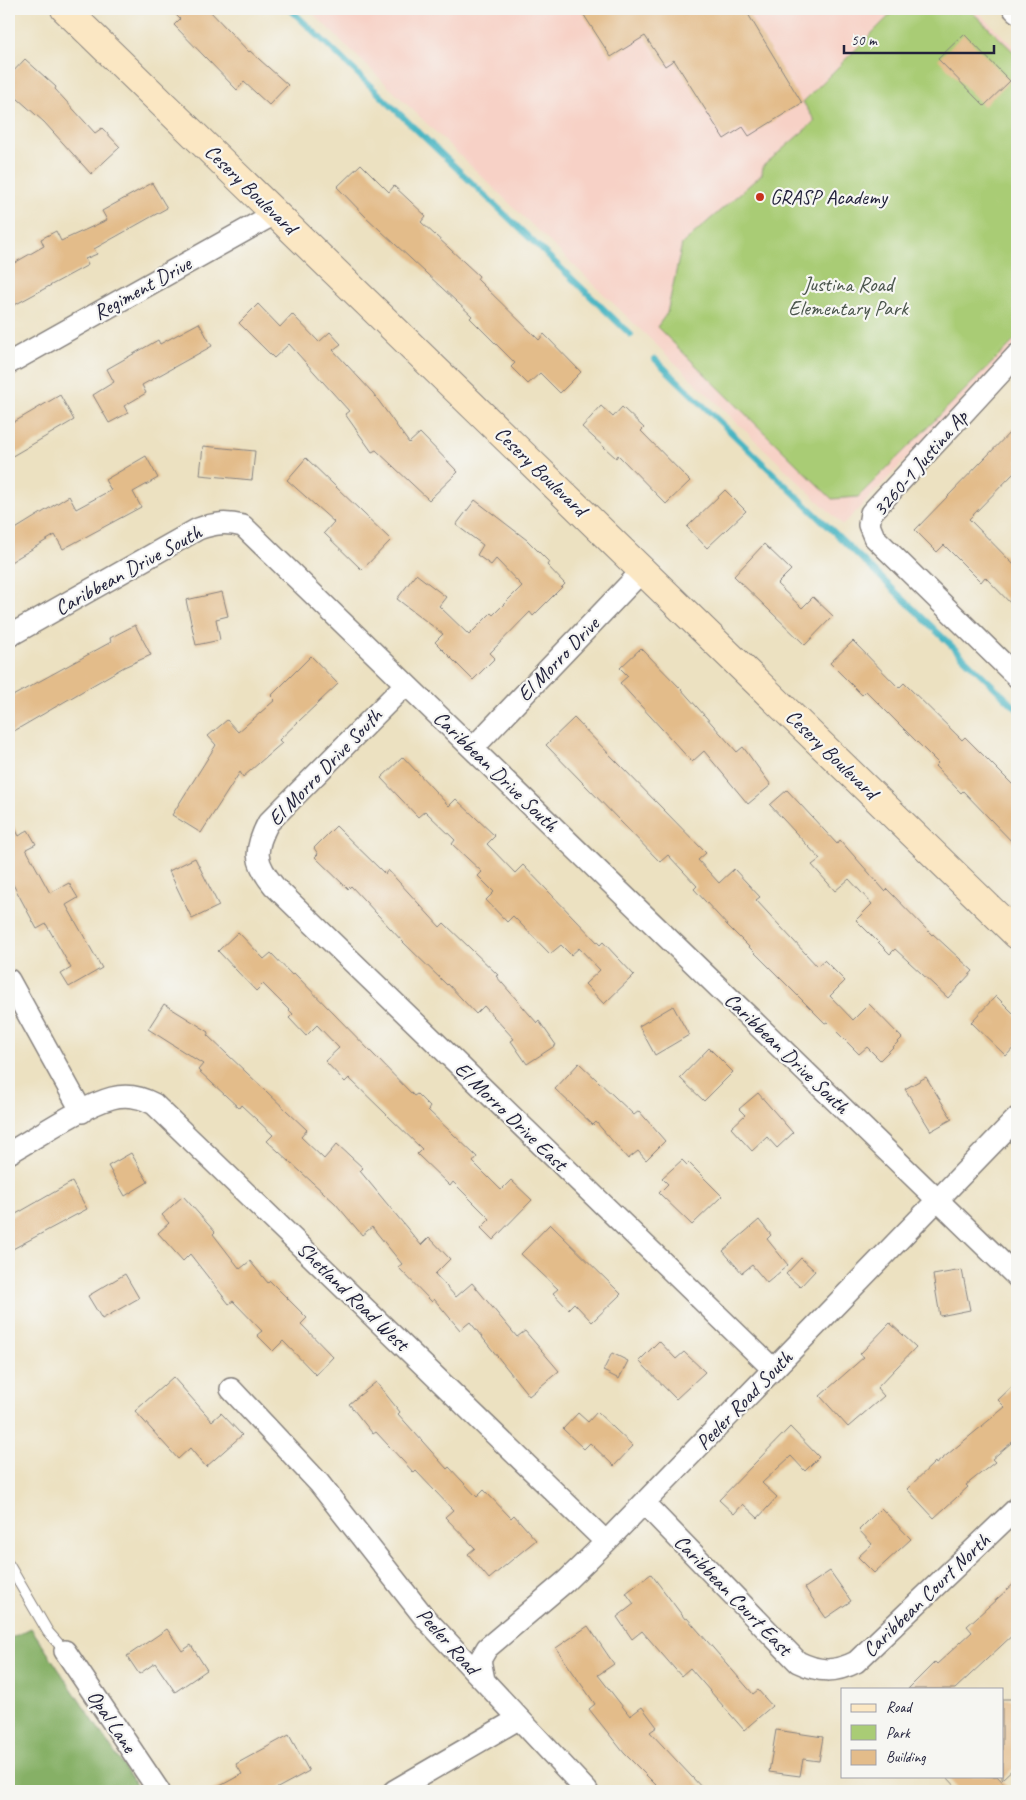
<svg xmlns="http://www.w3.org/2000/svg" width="1026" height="1800" font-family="Caveat,sans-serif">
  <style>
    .built { fill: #f7d1c6 }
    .green { fill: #a9cc75; stroke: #667758 }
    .forest { fill: #86b066; stroke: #546950 }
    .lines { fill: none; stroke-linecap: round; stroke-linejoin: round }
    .stream { stroke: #48b5c3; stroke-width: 6 }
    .building { fill: #e3bc8a }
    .service-casing { stroke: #87827e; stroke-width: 12 }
    .minor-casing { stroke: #87827e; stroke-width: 24 }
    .secondary-casing { stroke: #87827e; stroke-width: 30 }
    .service { stroke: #fff; stroke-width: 10 }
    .minor { stroke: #fff; stroke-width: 21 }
    .secondary { stroke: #fbe7c3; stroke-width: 28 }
    .poi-dot { fill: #c8321e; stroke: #f6f6f2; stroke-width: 2 }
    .labels { text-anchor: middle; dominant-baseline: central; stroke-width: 4.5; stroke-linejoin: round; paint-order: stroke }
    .street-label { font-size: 21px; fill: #22223b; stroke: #f6f6f2 }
    .poi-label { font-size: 21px; fill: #22223b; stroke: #f6f6f2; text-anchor: start }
    .park-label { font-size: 21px; fill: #4a554c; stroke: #f6f6f2 }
  </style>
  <rect width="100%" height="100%" fill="#f6f6f2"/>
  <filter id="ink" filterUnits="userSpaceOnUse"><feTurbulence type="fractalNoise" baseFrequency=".02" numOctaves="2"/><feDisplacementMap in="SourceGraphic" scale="10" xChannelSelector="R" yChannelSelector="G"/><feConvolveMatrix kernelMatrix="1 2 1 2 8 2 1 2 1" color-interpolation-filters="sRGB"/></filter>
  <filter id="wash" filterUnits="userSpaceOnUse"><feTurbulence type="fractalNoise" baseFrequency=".0096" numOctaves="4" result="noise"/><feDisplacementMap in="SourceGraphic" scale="20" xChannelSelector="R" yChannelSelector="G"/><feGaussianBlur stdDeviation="1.12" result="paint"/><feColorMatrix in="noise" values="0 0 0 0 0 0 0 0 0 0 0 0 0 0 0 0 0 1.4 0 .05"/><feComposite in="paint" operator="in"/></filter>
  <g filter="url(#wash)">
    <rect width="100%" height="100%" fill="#ece1c1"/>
    <path class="built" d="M 308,9 L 975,9 L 1017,50 L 1017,344 L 843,525 Z"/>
    <path class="green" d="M 896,9 L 969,9 L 1017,55 L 1017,338 L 858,497 L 832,499 L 657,327 L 667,313 L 682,244 L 762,174 L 763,166 L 815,121 L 803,102 Z"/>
    <path class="forest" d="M 31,1628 L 140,1791 L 9,1791 L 9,1639 Z"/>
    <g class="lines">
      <path class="stream" d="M 290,9 L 631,335
        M 655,359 L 1017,709"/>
    </g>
    <g id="blocks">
      <path class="building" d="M 170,9 L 208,9 L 249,52 L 250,51 L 288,85 L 269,105 L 244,82 L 237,90 L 174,25 L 180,19 Z
        M 580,9 L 745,9 L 802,103 L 749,136 L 743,127 L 724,139 L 674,60 L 665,66 L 645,36 L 611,57 Z
        M 964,34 L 1010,81 L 984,106 L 938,59 Z
        M 25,59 L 56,87 L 55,89 L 95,133 L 102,128 L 120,147 L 91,174 L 44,122 L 9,91 L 9,76 Z
        M 361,164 L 389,192 L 394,186 L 426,216 L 421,222 L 479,276 L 477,279 L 539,340 L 544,334 L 581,372 L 560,393 L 540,373 L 528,384 L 511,367 L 515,363 L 470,318 L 472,316 L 365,216 L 337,187 Z
        M 152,183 L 167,208 L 94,249 L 97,254 L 85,259 L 88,265 L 9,308 L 9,266 L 44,246 L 41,239 L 56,231 L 61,241 L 107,220 L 102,211 Z
        M 258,304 L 280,327 L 292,314 L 319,342 L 330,332 L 341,344 L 333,350 L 373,393 L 409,443 L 420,433 L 458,472 L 429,500 L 376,450 L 372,452 L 345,414 L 349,411 L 289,344 L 274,358 L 239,323 Z
        M 199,323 L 212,346 L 142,385 L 146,393 L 124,406 L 128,413 L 109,423 L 93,395 L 114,382 L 107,369 L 158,340 L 160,344 Z
        M 60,395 L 74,420 L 9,458 L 9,425 Z
        M 601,406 L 613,417 L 622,407 L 644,428 L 641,431 L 690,481 L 666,504 L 618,455 L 616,458 L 582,427 Z
        M 1017,425 L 1017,470 L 969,519 L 1017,568 L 1017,610 L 985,577 L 981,582 L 944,545 L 937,552 L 915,530 Z
        M 203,446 L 255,451 L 252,480 L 200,475 Z
        M 146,456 L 158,478 L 133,492 L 141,507 L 63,549 L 55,535 L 9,563 L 9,533 L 69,496 L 76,509 L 111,490 L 105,480 Z
        M 306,458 L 391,540 L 362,570 L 324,533 L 334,522 L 287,480 Z
        M 725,490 L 746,511 L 707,548 L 687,527 Z
        M 475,500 L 527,540 L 549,562 L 547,565 L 565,584 L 533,616 L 530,612 L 490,653 L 495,658 L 473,680 L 435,642 L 443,634 L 397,599 L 416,574 L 446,597 L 439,606 L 469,635 L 491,613 L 493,615 L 522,586 L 496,559 L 491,565 L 477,555 L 483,545 L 456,525 Z
        M 764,544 L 791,570 L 777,584 L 802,608 L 813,597 L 833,616 L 805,645 L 734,576 Z
        M 222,592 L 228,616 L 216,619 L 220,640 L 196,645 L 186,600 Z
        M 135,625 L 151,655 L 124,667 L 9,734 L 9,698 L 111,642 L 110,638 Z
        M 853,641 L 899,688 L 904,683 L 962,740 L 965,737 L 1017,789 L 1017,847 L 963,791 L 961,793 L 935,766 L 938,763 L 866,691 L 862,695 L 830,663 Z
        M 641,648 L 681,689 L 737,752 L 743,747 L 771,785 L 748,804 L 704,751 L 692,762 L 620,683 L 628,676 L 620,668 Z
        M 311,656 L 338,684 L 279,740 L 282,743 L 243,777 L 240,772 L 201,833 L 172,815 L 216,745 L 208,736 L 227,720 L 238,732 L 275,700 L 271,696 Z
        M 574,718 L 706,853 L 698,860 L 719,883 L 734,869 L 760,897 L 756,900 L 817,966 L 824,960 L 845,981 L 830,996 L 853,1020 L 869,1004 L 902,1038 L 880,1060 L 867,1047 L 859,1054 L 827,1022 L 825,1023 L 728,926 L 694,889 L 697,886 L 668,855 L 660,862 L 546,745 Z
        M 403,757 L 449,806 L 456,799 L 495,836 L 487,844 L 515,873 L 523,865 L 600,945 L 603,942 L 634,975 L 604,1004 L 585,984 L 600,970 L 579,948 L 571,955 L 561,945 L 550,954 L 513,916 L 507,922 L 486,900 L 494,892 L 478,876 L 482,872 L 452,844 L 455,840 L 425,811 L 418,817 L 381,778 Z
        M 787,790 L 837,844 L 840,840 L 885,891 L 887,889 L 932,935 L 933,934 L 973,971 L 948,998 L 895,949 L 890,954 L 856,920 L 872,904 L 849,879 L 835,891 L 812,865 L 820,859 L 770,805 Z
        M 9,817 L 19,836 L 28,830 L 36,844 L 26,849 L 50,893 L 69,883 L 78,898 L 66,905 L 102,968 L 69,987 L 61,974 L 71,968 L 46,924 L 37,929 L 9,877 Z
        M 336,826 L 385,874 L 388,870 L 440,927 L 444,923 L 498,975 L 496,976 L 537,1023 L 539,1021 L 556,1045 L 527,1064 L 511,1041 L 514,1039 L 484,1006 L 476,1014 L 448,984 L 447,985 L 403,942 L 351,886 L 348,889 L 315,857 L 318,854 L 314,848 Z
        M 195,858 L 219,906 L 192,919 L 169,871 Z
        M 238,932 L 264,959 L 271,953 L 292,975 L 294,973 L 414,1096 L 417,1094 L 430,1107 L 428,1110 L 477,1157 L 473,1162 L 501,1190 L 511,1180 L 532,1200 L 493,1240 L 481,1228 L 490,1219 L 453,1182 L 450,1186 L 417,1154 L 422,1149 L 349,1078 L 345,1082 L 325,1061 L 339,1048 L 317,1025 L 306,1036 L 289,1018 L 293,1014 L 263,984 L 256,991 L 218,951 Z
        M 996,996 L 1017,1017 L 1017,1044 L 1006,1056 L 971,1022 Z
        M 164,1004 L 209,1032 L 207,1035 L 307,1130 L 301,1137 L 324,1159 L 337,1144 L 363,1168 L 360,1171 L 421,1245 L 429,1237 L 450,1259 L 435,1274 L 456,1297 L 472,1283 L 517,1337 L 525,1331 L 559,1371 L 529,1396 L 470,1322 L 460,1330 L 434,1299 L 432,1302 L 398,1267 L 402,1264 L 372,1227 L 362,1235 L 335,1203 L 267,1141 L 273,1135 L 241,1105 L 239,1108 L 198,1070 L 203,1064 L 148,1029 Z
        M 673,1006 L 689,1035 L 655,1055 L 639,1026 Z
        M 709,1048 L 733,1072 L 704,1101 L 680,1078 Z
        M 579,1063 L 634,1115 L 639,1111 L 665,1141 L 646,1160 L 638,1151 L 628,1159 L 596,1122 L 593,1125 L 555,1089 Z
        M 926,1077 L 952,1119 L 931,1131 L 905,1089 Z
        M 758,1093 L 793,1133 L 777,1148 L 767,1137 L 752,1151 L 731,1128 L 745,1115 L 739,1109 Z
        M 131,1153 L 148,1182 L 125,1196 L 108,1166 Z
        M 682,1160 L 687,1165 L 689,1163 L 722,1196 L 692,1225 L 659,1193 L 668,1184 L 662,1178 Z
        M 72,1182 L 87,1209 L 9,1251 L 9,1218 Z
        M 183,1196 L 215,1232 L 213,1234 L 240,1269 L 250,1261 L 268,1283 L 270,1281 L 307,1318 L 301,1324 L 333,1357 L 316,1375 L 283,1341 L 273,1351 L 257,1335 L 262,1331 L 233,1301 L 229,1304 L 190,1254 L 183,1261 L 158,1233 L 169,1223 L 162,1215 Z
        M 759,1220 L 771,1235 L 767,1239 L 788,1265 L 767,1283 L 752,1265 L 742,1273 L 723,1251 Z
        M 550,1224 L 621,1294 L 592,1322 L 574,1303 L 568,1309 L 553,1293 L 558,1289 L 521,1254 Z
        M 801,1258 L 815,1271 L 800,1287 L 786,1274 Z
        M 962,1270 L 970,1310 L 940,1316 L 933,1275 Z
        M 125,1274 L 139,1298 L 102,1319 L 88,1296 Z
        M 890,1323 L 916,1347 L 877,1388 L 884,1396 L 848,1427 L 820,1396 L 864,1357 L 860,1354 Z
        M 659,1341 L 676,1359 L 684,1352 L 705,1372 L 676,1399 L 639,1361 Z
        M 612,1353 L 628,1361 L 619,1379 L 603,1371 Z
        M 173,1377 L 212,1421 L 221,1413 L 242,1435 L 206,1467 L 190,1448 L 178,1459 L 135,1411 Z
        M 376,1382 L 400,1412 L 398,1414 L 447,1469 L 449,1467 L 477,1497 L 484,1490 L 511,1518 L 514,1515 L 536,1540 L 489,1579 L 468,1554 L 475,1548 L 445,1517 L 453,1510 L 416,1471 L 414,1473 L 376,1432 L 373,1434 L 349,1404 Z
        M 1017,1382 L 1017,1438 L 992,1459 L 995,1462 L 966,1485 L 968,1487 L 934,1518 L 907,1489 L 935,1462 L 936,1464 L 1005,1407 L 998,1400 Z
        M 597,1412 L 633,1446 L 614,1466 L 590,1443 L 584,1449 L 563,1429 L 578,1413 L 588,1422 Z
        M 790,1427 L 819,1457 L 805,1471 L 791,1456 L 762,1483 L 777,1497 L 758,1518 L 743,1504 L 734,1514 L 719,1500 Z
        M 881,1508 L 911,1539 L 874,1573 L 858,1557 L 872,1544 L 859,1530 Z
        M 830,1571 L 851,1601 L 826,1618 L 805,1588 Z
        M 651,1574 L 685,1619 L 687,1618 L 753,1694 L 758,1690 L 772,1706 L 744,1730 L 690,1668 L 681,1676 L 642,1631 L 632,1639 L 617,1617 L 634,1604 L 626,1593 Z
        M 1017,1581 L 1017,1631 L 955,1689 L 908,1689 L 935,1662 L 937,1664 L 972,1632 L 967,1626 Z
        M 588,1626 L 614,1664 L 598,1675 L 630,1716 L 642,1707 L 657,1727 L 650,1732 L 705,1791 L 662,1791 L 624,1753 L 589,1709 L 595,1704 L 556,1648 Z
        M 167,1629 L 182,1651 L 191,1645 L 207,1670 L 175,1692 L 155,1663 L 139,1674 L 127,1656 Z
        M 1002,1699 L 1017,1699 L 1017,1765 L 1002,1779 Z
        M 776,1730 L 823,1737 L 819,1761 L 803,1759 L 800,1776 L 769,1772 Z
        M 289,1735 L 309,1771 L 272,1791 L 211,1791 L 242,1774 L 236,1764 Z
        M 946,1776 L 997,1776 L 1011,1791 L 960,1791 Z"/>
    </g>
  </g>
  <g filter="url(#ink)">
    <use href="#blocks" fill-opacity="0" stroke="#87827e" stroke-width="1"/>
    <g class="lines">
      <g class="service-casing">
        <path id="service" d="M 9,1565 L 48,1632 L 65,1651"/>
      </g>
      <g class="minor-casing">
        <path id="minor" d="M 1014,9 L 1017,12
          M 1017,355 L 871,513 L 869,525 L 874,537 L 1017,677
          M 9,363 L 276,213
          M 9,636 L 198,529 C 215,523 226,522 243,526 L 1017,1277
          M 405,685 L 268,823 C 254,850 254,862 274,886 L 773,1369
          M 473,748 L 643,570
          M 9,980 L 82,1112
          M 9,1153 C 37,1137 82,1106 112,1098 C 127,1094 141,1097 154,1104 L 606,1542
          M 231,1389 L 319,1483 L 425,1618 L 587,1791
          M 644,1503 L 798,1662 C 819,1672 834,1673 856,1662 L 1017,1508
          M 65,1651 L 159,1791
          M 484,1680 L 480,1660 L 487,1648 L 566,1581 L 606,1542 L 1017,1118
          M 394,1791 L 518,1719"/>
      </g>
      <g class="secondary-casing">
        <path id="secondary" d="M 65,9 L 1017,935"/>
      </g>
      <use href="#service" class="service"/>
      <use href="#minor" class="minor"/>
      <use href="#secondary" class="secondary"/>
    </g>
  </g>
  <circle class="poi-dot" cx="760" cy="197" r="5"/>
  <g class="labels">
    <g class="street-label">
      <text transform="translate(251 189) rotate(44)">Cesery Boulevard</text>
      <text transform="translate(142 288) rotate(-29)">Regiment Drive</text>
      <text transform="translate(920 463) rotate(-49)">3260-1 Justina Ap</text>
      <text transform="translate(541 471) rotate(44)">Cesery Boulevard</text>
      <text transform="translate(128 570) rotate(-29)">Caribbean Drive South</text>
      <text transform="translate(558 659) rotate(-46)">El Morro Drive</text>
      <text transform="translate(832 754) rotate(44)">Cesery Boulevard</text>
      <text transform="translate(325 767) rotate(-46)">El Morro Drive South</text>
      <text transform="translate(496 771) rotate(44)">Caribbean Drive South</text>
      <text transform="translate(787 1053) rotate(44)">Caribbean Drive South</text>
      <text transform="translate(511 1116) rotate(44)">El Morro Drive East</text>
      <text transform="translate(353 1296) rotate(44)">Shetland Road West</text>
      <text transform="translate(744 1400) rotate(-46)">Peeler Road South</text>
      <text transform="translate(733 1595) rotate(46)">Caribbean Court East</text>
      <text transform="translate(926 1595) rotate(-44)">Caribbean Court North</text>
      <text transform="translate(448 1641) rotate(48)">Peeler Road</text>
      <text transform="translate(112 1721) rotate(56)">Opal Lane</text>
    </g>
    <g class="poi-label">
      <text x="770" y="197">GRASP Academy</text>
    </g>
    <g class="park-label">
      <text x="848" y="284">Justina Road<tspan x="848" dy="24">Elementary Park</tspan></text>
    </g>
  </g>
  <rect width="1026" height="1800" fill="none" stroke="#f6f6f2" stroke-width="30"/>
  <rect x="841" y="1688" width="162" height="90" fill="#f6f6f2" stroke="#a1a1a9"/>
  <rect x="851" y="1704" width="25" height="8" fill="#fbe7c3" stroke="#a1a1a9"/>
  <text x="886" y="1712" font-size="15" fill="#22223b">Road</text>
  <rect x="851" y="1725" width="25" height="15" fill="#a9cc75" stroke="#a1a1a9"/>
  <text x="886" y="1738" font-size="15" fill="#22223b">Park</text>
  <rect x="851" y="1750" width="25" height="15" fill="#e3bc8a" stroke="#a1a1a9"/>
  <text x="886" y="1762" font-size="15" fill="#22223b">Building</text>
  <path d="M844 45v8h150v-8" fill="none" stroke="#22223b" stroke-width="2.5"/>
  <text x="851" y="45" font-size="15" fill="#22223b" stroke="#f6f6f2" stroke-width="4" paint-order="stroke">50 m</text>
</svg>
